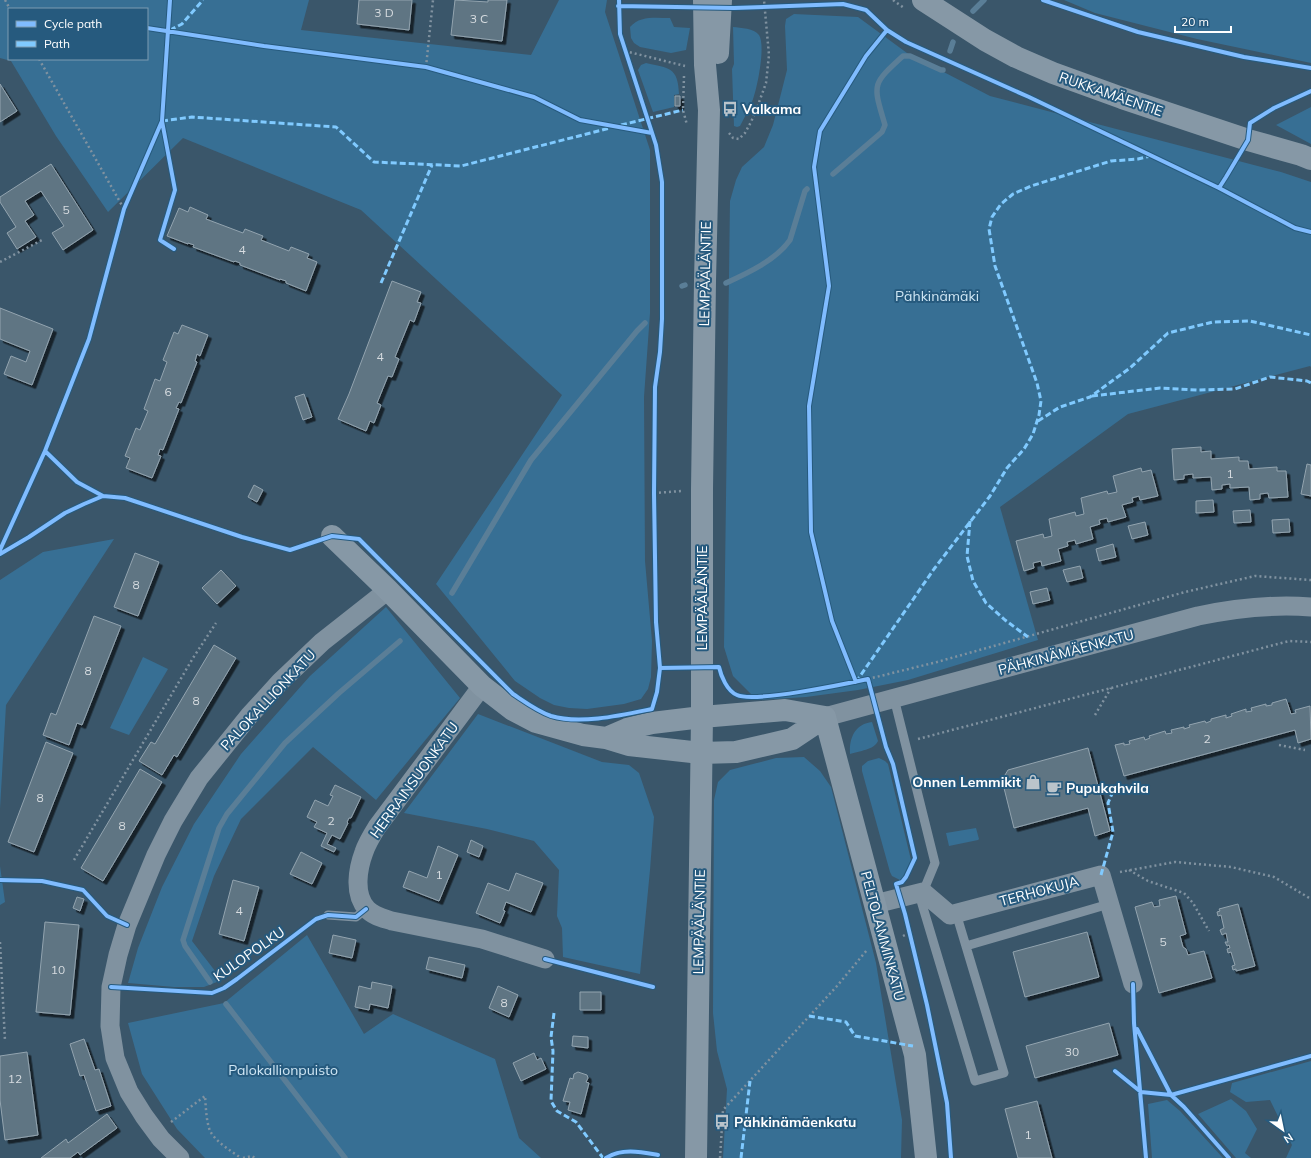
<svg xmlns="http://www.w3.org/2000/svg" width="1311" height="1158" font-family="Mulish,sans-serif">
  <style>
    .green { fill: #376f94; fill-rule: evenodd }
    .lines { fill: none; stroke-linecap: round; stroke-linejoin: round }
    .stream { stroke: #5a7e97; stroke-width: 5.5 }
    .building { fill: #5e7483; stroke: #93a4af; filter: url(#shadow) }
    .path { stroke: #8092a0; stroke-width: 2.5; stroke-dasharray: 2 3; stroke-linecap: butt }
    .lane { stroke: #8092a0; stroke-width: 9 }
    .street { stroke: #8092a0; stroke-width: 19 }
    .secondary { stroke: #8698a6; stroke-width: 22 }
    .quiet { stroke: #80caff; stroke-width: 3; stroke-dasharray: 6 3; stroke-linecap: butt }
    .cycleway-casing { stroke: #265a7e; stroke-width: 6 }
    .cycleway { stroke: #80bcff; stroke-width: 4 }
    .labels { text-anchor: middle; dominant-baseline: central; stroke-width: 4; stroke-linejoin: round; paint-order: stroke }
    .number-label { font-size: 12px; fill: #d7dce0 }
    .street-label { font-size: 14px; fill: #fff; stroke: #265a7e }
    .poi-label { font-size: 14px; font-weight: bold; fill: #fff; stroke: #265a7e; text-anchor: start }
    .park-label { font-size: 14px; fill: #cfe6f4; stroke: #265a7e }
  </style>
  <defs>
    <filter id="shadow"><feDropShadow dx="3.5" dy="3.5" stdDeviation="0" flood-color="#0009"/></filter>
  </defs>
  <rect width="100%" height="100%" fill="#3a566a"/>
  <path class="green" d="M 0,0 L 309,0 L 301,30 L 531,55 L 559,0 L 607,0 L 605,12 L 650,150 L 650,313 L 644,397 L 645,561 L 652,641 L 651,677 L 648,689 L 641,699 L 624,704 L 587,709 L 569,708 L 554,705 L 540,698 L 515,681 L 436,584 L 562,395 L 361,210 L 183,138 L 108,212 L 56,136 L 11,61 L 0,58 ZM 9,9 L 147,9 L 147,59 L 9,59 Z
    M 1064,0 L 1311,0 L 1311,63 L 1197,39 L 1095,13 Z
    M 794,14 L 858,17 L 907,53 L 990,96 L 1281,172 L 1311,182 L 1311,367 L 1310,366 L 1128,414 L 1000,507 L 1038,640 L 908,680 L 858,690 L 806,697 L 757,700 L 733,676 L 724,647 L 730,201 L 736,180 L 742,167 L 764,147 L 773,125 L 787,70 L 785,26 L 786,19 Z
    M 670,18 L 674,27 L 690,28 L 686,50 L 671,53 L 640,47 L 634,43 L 631,38 L 630,27 C 640,15 657,18 670,18 Z
    M 733,27 C 741,28 754,28 759,35 C 766,46 757,90 752,102 C 749,110 744,118 740,126 L 737,127 L 734,126 L 732,69 L 734,64 Z
    M 646,63 C 669,68 678,67 679,94 L 674,95 L 674,107 L 653,112 L 638,70 L 641,65 Z
    M 1311,107 L 1311,144 L 1276,125 Z
    M 114,539 L 6,705 L 0,809 L 0,580 L 43,552 Z
    M 386,607 L 460,698 L 376,800 L 313,747 L 241,819 L 214,876 L 192,941 L 222,980 L 204,987 L 174,987 L 128,983 L 138,948 L 162,887 L 194,824 L 241,754 L 310,676 Z
    M 143,657 L 168,669 L 129,735 L 110,728 Z
    M 478,714 L 602,762 L 629,765 L 639,773 L 654,817 L 650,870 L 640,974 L 563,957 L 562,928 L 557,916 L 559,870 L 534,841 L 487,829 L 404,813 Z
    M 872,722 L 878,741 C 874,750 859,751 850,754 C 849,738 855,724 872,722 Z
    M 804,757 L 820,771 L 831,787 L 876,963 L 902,1120 L 901,1158 L 723,1158 L 727,1089 L 717,1051 L 713,1013 L 714,800 L 718,782 L 730,770 L 776,758 Z
    M 879,758 L 885,761 L 888,764 L 911,860 L 902,879 L 900,880 L 892,876 L 890,872 L 862,771 L 862,766 L 868,761 Z
    M 976,828 L 979,839 L 978,840 L 949,846 L 946,833 Z
    M 0,866 L 5,902 L 0,905 Z
    M 307,935 L 364,1034 L 393,1014 L 495,1059 L 519,1138 L 541,1158 L 205,1158 L 177,1129 L 142,1074 L 128,1023 L 224,1003 Z
    M 1311,1061 L 1311,1158 L 1286,1158 L 1292,1145 L 1270,1100 L 1246,1102 L 1230,1092 L 1232,1083 Z
    M 1231,1099 L 1246,1111 L 1257,1129 L 1245,1153 L 1251,1158 L 1236,1158 L 1198,1114 Z
    M 1167,1100 L 1180,1111 L 1223,1158 L 1152,1158 L 1148,1104 Z"/>
  <g class="lines">
    <path class="stream" d="M 973,11 L 984,0
      M 950,51 L 953,42
      M 833,174 L 882,132 L 885,125 C 873,84 871,85 903,56 L 910,56 L 941,70 L 943,70
      M 726,283 C 748,273 776,260 790,240 L 805,191 L 807,189
      M 682,286 L 685,285
      M 452,593 L 531,460 L 637,331 L 645,323
      M 210,982 L 185,946 L 183,940 L 219,828 L 227,814 L 285,743 L 339,693 L 400,641
      M 226,1004 L 345,1158"/>
  </g>
  <path class="building" d="M 359,0 L 412,0 L 409,30 L 357,24 Z
    M 455,0 L 488,2 L 488,0 L 507,0 L 502,41 L 451,35 Z
    M 0,84 L 17,111 L 0,122 Z
    M 675,96 L 680,96 L 680,106 L 675,106 Z
    M 51,164 L 93,230 L 63,250 L 52,233 L 64,226 L 41,191 L 25,201 L 34,215 L 25,221 L 36,237 L 17,249 L 7,233 L 16,227 L 0,202 L 0,197 Z
    M 190,207 L 208,215 L 206,219 L 243,233 L 245,229 L 263,236 L 261,240 L 289,251 L 291,247 L 309,254 L 307,258 L 317,262 L 306,291 L 286,283 L 286,281 L 280,279 L 280,280 L 240,265 L 240,263 L 235,261 L 234,262 L 193,247 L 194,245 L 188,243 L 188,244 L 167,236 L 179,208 L 188,212 Z
    M 392,281 L 421,292 L 417,302 L 421,303 L 414,322 L 410,320 L 395,357 L 399,359 L 392,377 L 388,376 L 377,403 L 381,405 L 374,423 L 370,421 L 366,431 L 338,419 L 349,394 Z
    M 0,308 L 53,329 L 32,385 L 4,374 L 11,356 L 26,362 L 30,351 L 0,339 Z
    M 182,325 L 208,335 L 200,356 L 197,354 L 195,361 L 197,362 L 181,403 L 179,402 L 176,408 L 179,409 L 163,450 L 160,449 L 158,455 L 161,456 L 152,478 L 126,468 L 130,458 L 125,456 L 136,428 L 140,430 L 148,411 L 144,409 L 155,379 L 160,381 L 167,362 L 163,360 L 174,332 L 178,334 Z
    M 304,394 L 312,417 L 303,420 L 295,397 Z
    M 1201,447 L 1201,452 L 1211,451 L 1211,459 L 1239,457 L 1239,461 L 1248,461 L 1249,469 L 1277,467 L 1277,471 L 1286,471 L 1288,497 L 1269,498 L 1268,493 L 1260,494 L 1260,499 L 1250,500 L 1249,487 L 1230,488 L 1230,484 L 1222,485 L 1222,489 L 1212,490 L 1211,477 L 1193,478 L 1193,474 L 1184,475 L 1184,479 L 1174,480 L 1172,449 Z
    M 1307,464 L 1311,465 L 1311,496 L 1301,494 Z
    M 1141,468 L 1142,472 L 1151,470 L 1158,496 L 1140,500 L 1139,496 L 1132,498 L 1133,502 L 1122,505 L 1126,517 L 1108,522 L 1107,518 L 1099,520 L 1100,524 L 1090,527 L 1093,539 L 1076,544 L 1075,540 L 1067,542 L 1068,546 L 1058,549 L 1061,561 L 1042,566 L 1041,561 L 1033,563 L 1034,568 L 1024,571 L 1016,541 L 1043,534 L 1044,538 L 1052,536 L 1049,519 L 1075,512 L 1076,516 L 1084,514 L 1081,498 L 1107,491 L 1108,494 L 1117,492 L 1113,476 Z
    M 254,485 L 263,490 L 257,502 L 248,497 Z
    M 1213,500 L 1214,512 L 1196,513 L 1196,501 Z
    M 1250,510 L 1251,522 L 1234,523 L 1233,511 Z
    M 1289,519 L 1290,532 L 1273,533 L 1272,520 Z
    M 1145,522 L 1148,535 L 1132,539 L 1128,526 Z
    M 1113,544 L 1116,557 L 1099,561 L 1096,549 Z
    M 135,553 L 159,562 L 138,616 L 114,607 Z
    M 1080,566 L 1083,578 L 1067,582 L 1063,570 Z
    M 221,570 L 236,586 L 217,604 L 202,588 Z
    M 1047,588 L 1050,600 L 1033,604 L 1030,592 Z
    M 94,616 L 121,626 L 82,725 L 77,723 L 69,745 L 43,735 L 51,713 L 56,715 Z
    M 214,645 L 236,658 L 177,757 L 174,755 L 162,775 L 139,761 L 151,742 L 155,744 Z
    M 1286,699 L 1291,714 L 1296,713 L 1295,710 L 1310,706 L 1311,739 L 1298,743 L 1295,730 L 1124,776 L 1115,745 L 1124,743 L 1124,745 L 1130,744 L 1129,741 L 1144,737 L 1145,740 L 1150,738 L 1149,736 L 1165,731 L 1166,734 L 1172,733 L 1171,730 L 1184,727 L 1184,729 L 1190,727 L 1189,725 L 1205,721 L 1206,723 L 1211,721 L 1211,719 L 1226,715 L 1226,718 L 1232,716 L 1231,714 L 1246,709 L 1246,712 L 1252,711 L 1251,708 L 1266,704 L 1266,706 L 1272,705 L 1272,703 Z
    M 46,742 L 73,753 L 34,852 L 8,842 Z
    M 1088,748 L 1110,831 L 1095,836 L 1088,808 L 1014,828 L 1002,780 L 1008,770 Z
    M 140,769 L 162,782 L 103,881 L 81,868 Z
    M 335,785 L 361,797 L 351,818 L 349,818 L 347,822 L 348,823 L 340,839 L 332,835 L 327,844 L 336,848 L 334,852 L 321,846 L 327,833 L 314,827 L 317,822 L 307,817 L 315,800 L 328,806 L 333,796 L 330,795 Z
    M 471,840 L 483,846 L 479,857 L 467,852 Z
    M 438,846 L 458,855 L 439,901 L 403,887 L 409,871 L 427,878 Z
    M 301,852 L 322,863 L 312,884 L 290,874 Z
    M 516,873 L 543,883 L 531,912 L 506,902 L 503,910 L 505,911 L 500,923 L 476,913 L 488,883 L 509,891 Z
    M 233,880 L 259,887 L 244,941 L 219,934 Z
    M 1176,896 L 1186,934 L 1180,936 L 1183,947 L 1186,949 L 1188,955 L 1204,951 L 1212,978 L 1159,993 L 1135,907 L 1152,902 L 1154,907 L 1160,906 L 1159,900 Z
    M 77,897 L 84,899 L 80,911 L 73,908 Z
    M 1238,904 L 1255,966 L 1236,971 L 1236,969 L 1233,970 L 1232,966 L 1235,965 L 1231,952 L 1228,953 L 1227,949 L 1230,948 L 1229,945 L 1227,946 L 1225,942 L 1228,942 L 1226,933 L 1222,935 L 1220,930 L 1224,928 L 1221,915 L 1218,916 L 1217,912 L 1220,911 L 1219,909 Z
    M 45,922 L 79,925 L 70,1015 L 36,1012 Z
    M 1087,932 L 1099,977 L 1025,997 L 1013,952 Z
    M 333,935 L 356,940 L 352,958 L 329,953 Z
    M 429,957 L 465,965 L 462,978 L 426,969 Z
    M 372,982 L 392,986 L 388,1008 L 370,1004 L 369,1010 L 355,1007 L 359,986 L 371,989 Z
    M 498,986 L 518,995 L 509,1017 L 489,1008 Z
    M 580,992 L 601,992 L 601,1010 L 580,1010 Z
    M 1109,1023 L 1118,1055 L 1035,1078 L 1026,1046 Z
    M 573,1036 L 588,1037 L 588,1048 L 572,1046 Z
    M 84,1039 L 95,1070 L 99,1069 L 111,1106 L 96,1111 L 84,1075 L 80,1076 L 70,1044 Z
    M 27,1052 L 38,1135 L 5,1140 L 0,1100 L 0,1056 Z
    M 534,1053 L 537,1060 L 541,1058 L 546,1069 L 521,1081 L 513,1063 Z
    M 578,1072 L 587,1075 L 588,1078 L 586,1082 L 589,1083 L 581,1114 L 568,1110 L 570,1102 L 563,1101 L 570,1078 L 573,1079 L 574,1074 Z
    M 1037,1101 L 1052,1158 L 1018,1158 L 1005,1109 Z
    M 107,1114 L 117,1128 L 80,1155 L 78,1152 L 70,1158 L 41,1158 L 66,1139 L 68,1143 Z"/>
  <g class="lines">
    <path class="path" d="M 5,0 L 10,9
      M 893,0 L 904,8
      M 625,51 L 685,66
      M 39,59 L 124,209
      M 426,67 L 433,0
      M 684,76 L 683,110 L 687,125
      M 729,133 L 733,138 L 739,139 L 745,133 L 751,122 L 757,108 L 766,83 L 769,55 L 764,0
      M 0,262 L 44,239
      M 654,493 L 682,491
      M 868,679 L 937,662 L 1185,592 L 1255,576 L 1311,580
      M 1095,715 L 1111,688
      M 918,739 L 1289,641 L 1311,642
      M 1279,745 L 1305,750
      M 74,860 L 193,658 L 216,623
      M 1129,870 L 1148,881 L 1184,893 L 1193,903 L 1209,931
      M 1120,872 L 1175,862 L 1231,867 L 1274,877 L 1311,899
      M 903,936 L 909,933
      M 0,942 L 5,1041
      M 171,1122 L 205,1096 C 206,1108 206,1120 210,1131 C 216,1142 231,1151 241,1158
      M 243,1158 L 252,1156 L 255,1158
      M 720,1158 L 723,1110 L 837,986 L 867,950"/>
    <path class="lane" d="M 894,698 L 935,863 L 923,892
      M 919,894 L 975,1081 L 1004,1073 L 956,913
      M 328,915 L 356,917 L 366,909
      M 966,946 L 1109,904"/>
    <path class="street" d="M 482,686 L 377,827 C 372,835 367,843 364,852 C 358,868 353,894 367,909 C 373,916 383,918 392,921 L 482,939 L 545,959
      M 825,717 L 1198,616 C 1236,608 1272,604 1311,607
      M 875,904 L 923,892 L 950,915 L 1101,875 L 1133,984
      M 180,1158 L 161,1139 L 144,1116 L 129,1092 L 115,1058 L 110,1026 L 111,987 L 118,955 L 127,925 L 156,855 L 173,821 L 199,778 L 249,716 L 280,682 L 322,642 L 388,590"/>
    <path class="secondary" d="M 923,0 L 985,40 L 1016,57 L 1053,73 L 1122,98 L 1248,140 L 1301,155 L 1311,159
      M 718,53 L 721,0
      M 332,536 L 388,590 L 482,686 L 513,710 L 536,722 L 583,735 L 606,738 L 629,745 L 701,753 L 736,752 L 792,739 L 825,717
      M 825,717 L 915,1055 L 926,1158
      M 606,738 L 627,729 L 652,723 L 702,717 L 785,710 L 825,717
      M 696,1158 L 702,717 L 702,489 L 705,281 L 709,110 L 705,65 L 704,0"/>
    <path class="quiet" d="M 170,30 L 182,24 L 203,0
      M 162,121 L 192,117 L 336,127 L 374,162 L 461,166 L 610,128
      M 621,125 L 683,110
      M 381,283 L 432,165
      M 1092,396 L 1160,388 L 1197,390 L 1235,389 L 1270,377 L 1307,381 L 1311,383
      M 1038,421 L 1060,407 L 1090,397 L 1130,368 L 1168,333 L 1213,322 L 1250,321 L 1311,335
      M 970,521 L 967,556 L 973,581 L 986,603 L 1005,620 L 1028,637
      M 856,682 L 934,569 L 990,496 L 1007,468 L 1024,449 L 1033,434 L 1039,415 L 1041,401 L 1037,383 L 995,266 L 989,229 L 992,217 L 1001,204 L 1013,194 L 1031,186 L 1111,161 L 1138,159 L 1151,156
      M 1101,875 L 1113,832 L 1108,803 L 1114,789
      M 554,1013 L 551,1037 L 553,1051 L 551,1101 L 557,1111 L 576,1122 L 603,1158
      M 809,1016 L 846,1022 L 855,1036 L 913,1046
      M 741,1158 L 750,1081"/>
    <g class="cycleway-casing">
      <path id="cycleway" d="M 1043,0 L 1138,32 L 1244,57 L 1311,68
        M 618,6 L 734,8 L 843,4 L 866,10 L 887,30 L 906,42 L 1029,97 L 1219,188 L 1295,228 L 1311,232
        M 147,28 L 264,46 L 426,67 L 534,97 L 580,120 L 652,133
        M 162,121 L 175,190 L 160,240 L 174,249
        M 1219,188 L 1226,177 L 1248,140 L 1250,123 L 1274,108 L 1311,91
        M 103,496 L 77,482 L 45,451 L 89,339 L 124,209 L 162,121 L 170,0
        M 0,550 L 45,451
        M 0,554 L 29,537 L 65,513 L 84,504 L 103,496 L 125,498 L 242,537 L 290,550 L 332,536 L 359,539 L 513,694 C 525,702 537,711 551,716 C 580,725 623,715 652,709 L 657,692 L 660,668 L 656,622 L 654,493 L 655,387 L 660,352 L 662,319 L 662,182 L 656,145 L 620,34 L 619,0
        M 660,668 L 719,667 C 721,676 727,691 737,695 C 754,703 845,684 868,679 L 886,747 L 893,764 L 915,858 L 906,877 L 902,882 L 896,884 L 905,914 L 927,1005 L 947,1103 L 951,1158
        M 856,682 L 832,621 L 811,532 L 809,406 L 829,286 L 814,167 L 820,131 L 866,56 L 887,30
        M 0,880 L 42,881 L 83,890 L 107,916 L 127,925
        M 545,959 L 653,987
        M 1133,984 L 1134,1023 L 1146,1158
        M 111,987 L 212,993 L 224,988 L 237,979 L 316,919 L 328,915 L 356,917 L 366,909
        M 1137,1029 L 1171,1095 L 1184,1107 L 1229,1158
        M 1115,1071 L 1141,1092 L 1171,1095 L 1311,1056
        M 606,1158 C 622,1148 641,1152 658,1155"/>
    </g>
    <use href="#cycleway" class="cycleway"/>
  </g>
  <defs>
    <g id="bus-bare" transform="scale(1.2)"><path d="M-5-6H5V4H4V6H2V4H-2V6H-4V4H-5ZM-3.5-4V0h7V-4ZM-3.5 1.2v1.5H-2V1.2ZM2 1.2v1.5H3.5V1.2Z" fill="#bac4cb" stroke="#265a7e" stroke-width="2.5" paint-order="stroke"/></g>
    <g id="shop-bare" transform="scale(1.2)"><path d="M-5-2.5h2.3a2.7 3.5 0 0 1 5.4 0H5L5.5 6h-11ZM-1.5-2.5h3a1.5 2.3 0 0 0-3 0Z" fill="#bac4cb" stroke="#265a7e" stroke-width="2.5" paint-order="stroke"/></g>
    <g id="cafe-bare" transform="scale(1.2)"><path d="M-5.5-4.5H6V0H3Q3 3.5 0 3.5H-2.5Q-5.5 3.5-5.5 0ZM3-3.2v2h1.7v-2ZM-6 4.5H4V6H-6Z" fill="#bac4cb" stroke="#265a7e" stroke-width="2.5" paint-order="stroke"/></g>
  </defs>
  <g fill-rule="evenodd">
    <use href="#bus-bare" x="730" y="109"/>
    <use href="#shop-bare" x="1033" y="782"/>
    <use href="#cafe-bare" x="1054" y="788"/>
    <use href="#bus-bare" x="722" y="1122"/>
  </g>
  <g class="labels">
    <g class="number-label">
      <text x="384" y="12">3 D</text>
      <text x="479" y="18">3 C</text>
      <text x="66" y="209">5</text>
      <text x="242" y="249">4</text>
      <text x="380" y="356">4</text>
      <text x="168" y="391">6</text>
      <text x="1230" y="473">1</text>
      <text x="136" y="584">8</text>
      <text x="88" y="670">8</text>
      <text x="196" y="700">8</text>
      <text x="1207" y="738">2</text>
      <text x="40" y="797">8</text>
      <text x="331" y="820">2</text>
      <text x="122" y="825">8</text>
      <text x="439" y="874">1</text>
      <text x="239" y="910">4</text>
      <text x="1163" y="941">5</text>
      <text x="58" y="969">10</text>
      <text x="504" y="1002">8</text>
      <text x="1072" y="1051">30</text>
      <text x="15" y="1078">12</text>
      <text x="1028" y="1134">1</text>
    </g>
    <g class="street-label">
      <text transform="translate(1111 94) rotate(19)">RUKKAMÄENTIE</text>
      <text transform="translate(705 274) rotate(-89)">LEMPÄÄLÄNTIE</text>
      <text transform="translate(702 598) rotate(-90)">LEMPÄÄLÄNTIE</text>
      <text transform="translate(1066 652) rotate(-15)">PÄHKINÄMÄENKATU</text>
      <text transform="translate(268 700) rotate(-47)">PALOKALLIONKATU</text>
      <text transform="translate(414 780) rotate(-54)">HERRAINSUONKATU</text>
      <text transform="translate(1039 891) rotate(-15)">TERHOKUJA</text>
      <text transform="translate(699 922) rotate(-89)">LEMPÄÄLÄNTIE</text>
      <text transform="translate(883 936) rotate(75)">PELTOLAMMINKATU</text>
      <text transform="translate(249 954) rotate(-35)">KULOPOLKU</text>
    </g>
    <g class="poi-label">
      <text x="742" y="109">Valkama</text>
      <text x="1021" y="782" text-anchor="end">Onnen Lemmikit</text>
      <text x="1066" y="788">Pupukahvila</text>
      <text x="734" y="1122">Pähkinämäenkatu</text>
    </g>
    <g class="park-label">
      <text x="937" y="296">Pähkinämäki</text>
      <text x="283" y="1070">Palokallionpuisto</text>
    </g>
  </g>
  <rect x="8" y="8" width="140" height="52" fill="#265a7e" stroke="#7d9cb2"/>
  <rect x="16" y="21" width="20" height="6" fill="#80bcff" stroke="#7d9cb2"/>
  <text x="44" y="28" font-size="12" fill="#ffffff">Cycle path</text>
  <rect x="16" y="41" width="20" height="6" fill="#80caff" stroke="#7d9cb2"/>
  <text x="44" y="48" font-size="12" fill="#ffffff">Path</text>
  <g transform="translate(1283 1130) rotate(147)" stroke="#265a7e" stroke-width="3" paint-order="stroke">
  <path d="M0-3L7 15L0 10L-7 15Z" fill="#ffffff"/>
  <text y="-6" font-size="11" font-weight="bold" text-anchor="middle" fill="#ffffff">N</text>
  </g>
  <path d="M1175 26v6h56v-6" fill="none" stroke="#ffffff" stroke-width="2"/>
  <text x="1181" y="26" font-size="12" fill="#ffffff" stroke="#265a7e" stroke-width="3" paint-order="stroke">20 m</text>
</svg>
